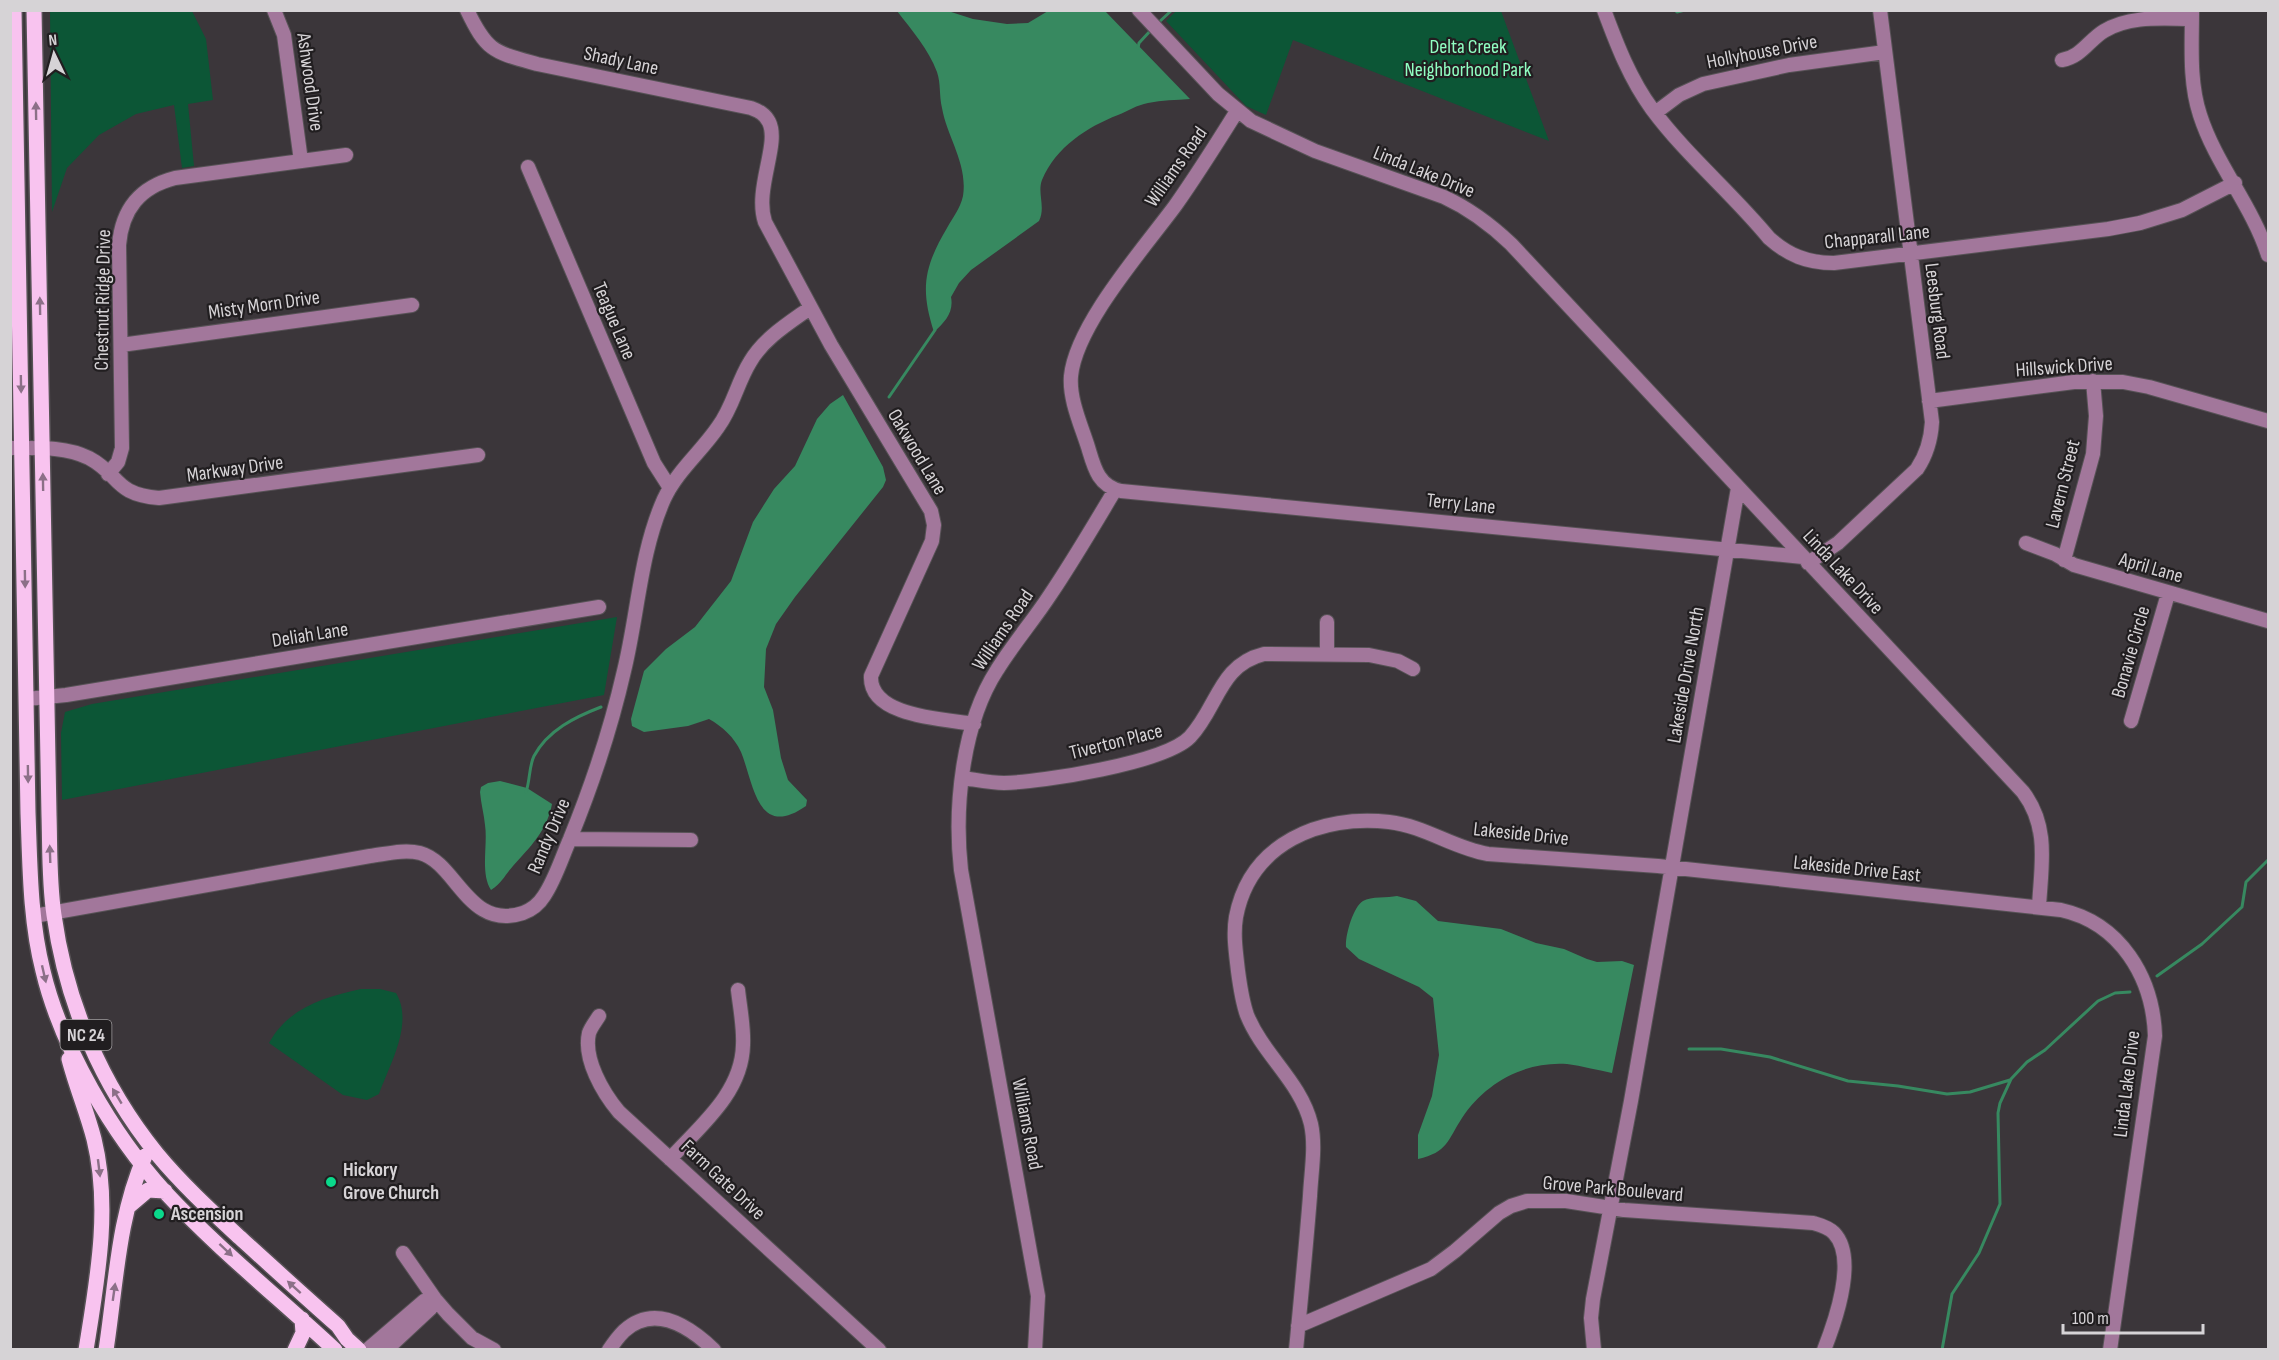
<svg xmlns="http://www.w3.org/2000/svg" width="2279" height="1360" font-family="'Sofia Sans Condensed',sans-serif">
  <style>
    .green { fill: #0c5636 }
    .water { fill: #378960 }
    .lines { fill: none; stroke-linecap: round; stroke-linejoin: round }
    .stream { stroke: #378960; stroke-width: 3 }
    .minor-casing { stroke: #575256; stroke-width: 16 }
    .major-casing { stroke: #575256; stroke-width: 18 }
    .minor { stroke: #a2779b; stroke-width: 14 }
    .major { stroke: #f8c3ef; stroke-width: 15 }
    .oneway { fill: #8c7088 }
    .poi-dot { fill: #0ad98b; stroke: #211e20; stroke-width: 2 }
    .labels { text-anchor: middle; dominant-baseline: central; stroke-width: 4.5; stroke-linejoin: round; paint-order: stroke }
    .shield { fill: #211e20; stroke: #a09d9f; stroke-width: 1.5 }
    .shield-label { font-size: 18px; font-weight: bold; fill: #d6d3d6 }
    .park-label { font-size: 20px; fill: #90ffc2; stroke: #211e20 }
    .street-label { font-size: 20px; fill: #d6d3d6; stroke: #211e20 }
    .poi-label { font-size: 20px; font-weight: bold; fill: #d6d3d6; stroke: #211e20; text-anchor: start }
  </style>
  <rect width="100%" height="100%" fill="#3b363a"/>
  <path class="green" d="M 50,11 L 192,11 L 206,39 L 213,100 L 188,104 L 194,166 L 182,168 L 174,105 L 136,114 L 99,135 L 67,168 L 52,212 Z
    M 1176,11 L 1501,11 L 1549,141 L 1293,40 L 1266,115 L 1246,106 L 1166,21 Z
    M 617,617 L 604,695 L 62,800 L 61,733 L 65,712 L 92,704 Z
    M 361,989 L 380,989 L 396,993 C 414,1023 390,1064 379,1094 L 367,1100 L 343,1095 L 269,1043 C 288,1008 324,997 361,989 Z"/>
  <path class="water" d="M 897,11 L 948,11 L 973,19 L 1007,24 L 1028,23 L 1048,11 L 1105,11 L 1190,99 C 1176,100 1162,100 1148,103 C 1137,105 1128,111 1118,115 C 1087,127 1056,147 1042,180 C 1037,193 1046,207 1039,221 L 971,270 L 959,283 L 951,297 C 954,312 945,322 934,332 C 920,289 924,267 947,228 C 953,217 960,209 963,196 C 968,164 947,137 942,108 C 939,95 941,84 937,72 C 929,50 911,29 897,11 Z
    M 843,395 L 883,467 L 886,480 L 883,487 L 795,597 L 776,624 L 766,649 L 764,687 L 773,710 L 781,758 L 788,780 L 807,800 L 806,806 C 757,840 754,784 741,752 C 734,737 723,727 709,719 L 688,726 L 644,732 L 632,726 L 631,719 L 644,671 L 666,649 L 695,627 L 731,581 L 753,522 L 774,489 L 795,466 L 817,419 L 830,404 Z
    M 500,781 L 527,788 L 552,804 C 547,831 530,847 513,866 C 504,876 503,882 491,890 C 480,873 488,845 485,825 C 484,814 481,804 480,792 L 481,787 L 488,783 Z
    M 1397,896 L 1416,901 L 1438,921 L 1501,929 L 1536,943 L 1564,949 L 1587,959 L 1597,962 L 1622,961 L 1634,965 L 1612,1073 C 1597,1070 1582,1066 1567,1064 C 1525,1061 1485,1083 1462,1118 C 1447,1141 1448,1152 1418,1159 L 1418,1135 L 1432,1096 L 1439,1055 L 1433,998 L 1419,987 L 1359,959 L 1346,947 C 1345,936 1353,907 1363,901 C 1371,896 1388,898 1397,896 Z"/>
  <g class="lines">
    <path class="stream" d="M 1675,10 L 1677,12 L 1685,10
      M 1158,23 L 1172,10
      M 1138,48 L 1139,43 L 1151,30
      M 889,397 L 935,330
      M 526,792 C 530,781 529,766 534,756 C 548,730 575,717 601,707
      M 2157,976 L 2202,944 L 2242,907 L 2246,882 L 2268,860
      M 1689,1049 L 1721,1049 L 1770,1057 L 1848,1081 L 1898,1086 L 1947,1094 L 1970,1092 L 2010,1080
      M 1942,1350 L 1952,1294 L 1979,1253 L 2000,1204 L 1998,1113 L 2000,1103 L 2011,1079 L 2027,1062 L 2045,1050 L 2098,1001 L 2115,993 L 2130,992"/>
    <g class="minor-casing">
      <path id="minor" d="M 274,10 L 284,35 L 301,161
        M 467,10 C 487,52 494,52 537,64 L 751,108 C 759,111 765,114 769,122 C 780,144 754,189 765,222 L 831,345 L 931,511 L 934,525 L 932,541 L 871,676 C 869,717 945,719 974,724
        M 1139,10 L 1218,94 L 1251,121 L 1315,151 L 1444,197 C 1470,209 1490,224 1511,244 L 2023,792 C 2050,828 2041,866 2039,907
        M 1604,10 C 1617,45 1630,79 1652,109 C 1686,155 1732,193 1769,238 C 1788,255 1807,263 1834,263 L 2108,229 L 2140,223 L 2182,210 L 2235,183
        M 2192,10 C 2192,45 2189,82 2200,115 C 2216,165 2252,205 2268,255
        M 2062,60 C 2081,57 2089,40 2104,31 C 2131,15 2163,19 2192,19
        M 1237,111 C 1217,143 1197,175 1175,206 C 1144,248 1076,325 1071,376 C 1069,399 1081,425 1088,447 C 1094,467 1098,486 1121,491 L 1803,557
        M 1655,113 L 1679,95 L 1703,84 L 1789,65 L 1885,52
        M 528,167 L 654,463 L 670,488
        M 121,345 L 412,305
        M 1929,401 L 2074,382 L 2123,382 L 2149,387 L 2268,421
        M 10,448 C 36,448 65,446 89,458 C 121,475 113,494 159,498 L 478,455
        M 108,474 L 118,462 L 122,448 L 119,245 C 122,209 140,187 175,178 L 346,155
        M 2026,543 L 2055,554 L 2074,565 L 2268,621
        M 2064,560 L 2093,454 L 2096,416 L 2093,381
        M 1808,563 L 1838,543 L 1917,469 C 1927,454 1931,440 1932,422 L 1880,10
        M 1327,622 L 1327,654
        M 27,699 L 66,695 L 599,607
        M 2131,721 L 2168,594
        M 963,778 C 977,780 991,783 1004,783 C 1042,782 1165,763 1190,737 C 1218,707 1219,665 1264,654 L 1369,655 L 1398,661 L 1413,669
        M 570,839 L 691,840
        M 34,916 L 370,856 C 386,854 404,849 420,853 C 457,863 468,931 523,913 C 531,910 539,904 544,896 C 555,880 562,857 570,839 C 592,785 611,728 624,671 C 638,614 640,553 664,499 C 677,471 701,452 718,427 C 733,407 737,383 750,362 C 763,339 789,323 810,308
        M 599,1016 C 596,1021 591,1027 589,1033 C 583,1059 603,1093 619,1112 L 879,1350
        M 670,1159 C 700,1126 742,1093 743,1045 C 744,1027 740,1008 738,990
        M 403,1253 L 435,1299 L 448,1314 L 472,1338 L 494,1350
        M 1298,1326 L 1431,1269 L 1455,1251 L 1499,1213 L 1511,1206 L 1527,1201 L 1566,1201 L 1624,1210 L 1813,1223 C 1820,1225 1828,1227 1834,1233 C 1858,1258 1835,1322 1824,1350
        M 367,1350 L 424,1301 L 435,1299
        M 386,1350 L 430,1309 L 435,1299
        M 609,1350 C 613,1344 618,1337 624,1331 C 655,1303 690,1327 714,1350
        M 1035,1350 L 1038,1296 L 961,870 C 954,808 962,724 997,670 C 1013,644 1033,621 1050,595 C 1073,561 1094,525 1115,490
        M 1296,1350 C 1301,1298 1306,1247 1310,1196 C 1311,1173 1316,1147 1311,1124 C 1301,1082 1263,1055 1247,1015 C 1242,1001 1240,986 1238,971 C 1236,953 1233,935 1236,917 C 1250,843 1321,814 1389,822 C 1425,826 1453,848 1488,854 L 1658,866 L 2061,910 C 2120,923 2153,977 2155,1036 L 2110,1350
        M 1594,1350 L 1591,1318 L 1593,1299 L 1631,1101 L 1738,488"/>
    </g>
    <g class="major-casing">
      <path id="major" d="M 14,10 L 28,813 C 30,866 30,920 43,971 C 61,1047 113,1135 165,1192 C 217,1248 278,1297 335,1350
        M 34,10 L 49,815 C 50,848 49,882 54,915 C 66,1002 101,1085 157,1154 C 181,1183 209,1209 237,1235 C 270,1265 304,1296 338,1326 L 347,1339 L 359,1350
        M 69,1059 C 76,1086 87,1112 94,1139 C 111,1208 97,1281 86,1350
        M 128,1207 L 148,1190 L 165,1191
        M 106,1350 C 116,1285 118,1216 145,1156
        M 295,1350 L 303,1333 L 302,1319"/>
    </g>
    <use href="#minor" class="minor"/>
    <use href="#major" class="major"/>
  </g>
  <defs><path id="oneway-solid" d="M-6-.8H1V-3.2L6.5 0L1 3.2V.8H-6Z" transform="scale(1.5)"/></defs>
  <g class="oneway">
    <use href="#oneway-solid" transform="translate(36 111) rotate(-91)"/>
    <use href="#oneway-solid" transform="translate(40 306) rotate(-91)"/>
    <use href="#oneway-solid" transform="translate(21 384) rotate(89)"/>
    <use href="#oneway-solid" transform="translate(43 482) rotate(-91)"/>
    <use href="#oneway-solid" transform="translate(25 579) rotate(89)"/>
    <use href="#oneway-solid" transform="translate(28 774) rotate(89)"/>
    <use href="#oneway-solid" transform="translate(50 854) rotate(-92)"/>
    <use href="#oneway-solid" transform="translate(44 974) rotate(77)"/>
    <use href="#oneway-solid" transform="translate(117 1096) rotate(-121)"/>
    <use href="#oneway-solid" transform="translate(99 1168) rotate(83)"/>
    <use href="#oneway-solid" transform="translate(226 1250) rotate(43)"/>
    <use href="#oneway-solid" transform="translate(294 1287) rotate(-138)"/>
    <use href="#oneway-solid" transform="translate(114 1292) rotate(-82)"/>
  </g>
  <g class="poi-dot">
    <circle cx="331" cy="1182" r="6"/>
    <circle cx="159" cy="1214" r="6"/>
  </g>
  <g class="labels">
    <rect class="shield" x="60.5" y="1020" width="51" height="30" rx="4.5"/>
    <g class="shield-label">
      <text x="86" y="1035">NC 24</text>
    </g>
    <g class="park-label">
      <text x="1468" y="47">Delta Creek<tspan x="1468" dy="23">Neighborhood Park</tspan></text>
    </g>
    <g class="street-label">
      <text transform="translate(1762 52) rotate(-11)">Hollyhouse Drive</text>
      <text transform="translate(621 61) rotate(12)">Shady Lane</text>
      <text transform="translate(310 82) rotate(82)">Ashwood Drive</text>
      <text transform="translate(1176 167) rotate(-55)">Williams Road</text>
      <text transform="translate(1424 172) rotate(22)">Linda Lake Drive</text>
      <text transform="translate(1877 237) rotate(-6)">Chapparall Lane</text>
      <text transform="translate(103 300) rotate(-89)">Chestnut Ridge Drive</text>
      <text transform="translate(264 305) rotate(-8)">Misty Morn Drive</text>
      <text transform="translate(1937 311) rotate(83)">Leesburg Road</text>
      <text transform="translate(614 321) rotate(67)">Teague Lane</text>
      <text transform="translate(2064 367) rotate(-4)">Hillswick Drive</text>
      <text transform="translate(917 452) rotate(59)">Oakwood Lane</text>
      <text transform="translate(235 469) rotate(-8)">Markway Drive</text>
      <text transform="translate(2063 484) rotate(-76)">Lavern Street</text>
      <text transform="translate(1461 504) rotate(6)">Terry Lane</text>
      <text transform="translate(2151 568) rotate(16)">April Lane</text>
      <text transform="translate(1843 572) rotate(47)">Linda Lake Drive</text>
      <text transform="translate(1003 630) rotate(-56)">Williams Road</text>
      <text transform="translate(310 635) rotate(-9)">Deliah Lane</text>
      <text transform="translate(2131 652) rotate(-74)">Bonavie Circle</text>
      <text transform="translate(1686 675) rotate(-80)">Lakeside Drive North</text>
      <text transform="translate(1116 742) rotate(-14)">Tiverton Place</text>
      <text transform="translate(1521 834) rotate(6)">Lakeside Drive</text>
      <text transform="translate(549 836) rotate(-67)">Randy Drive</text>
      <text transform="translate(1857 869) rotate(6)">Lakeside Drive East</text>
      <text transform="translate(2127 1084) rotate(-83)">Linda Lake Drive</text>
      <text transform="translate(1027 1124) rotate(79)">Williams Road</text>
      <text transform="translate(723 1180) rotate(43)">Farm Gate Drive</text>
      <text transform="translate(1613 1189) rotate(5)">Grove Park Boulevard</text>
    </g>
    <g class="poi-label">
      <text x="343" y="1170">Hickory<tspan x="343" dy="23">Grove Church</tspan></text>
      <text x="171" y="1214">Ascension</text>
    </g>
  </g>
  <rect width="2279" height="1360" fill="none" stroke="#d6d3d6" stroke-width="24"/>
  <g transform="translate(54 54) rotate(355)" stroke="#211e20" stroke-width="4.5" paint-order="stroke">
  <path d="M0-4.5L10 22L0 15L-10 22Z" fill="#d6d3d6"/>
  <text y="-9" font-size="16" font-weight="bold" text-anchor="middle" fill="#d6d3d6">N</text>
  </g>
  <path d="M2063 1324v9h140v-9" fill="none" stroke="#d6d3d6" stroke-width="3"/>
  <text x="2072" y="1324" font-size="18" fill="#d6d3d6" stroke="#211e20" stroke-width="4.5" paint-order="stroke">100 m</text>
</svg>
